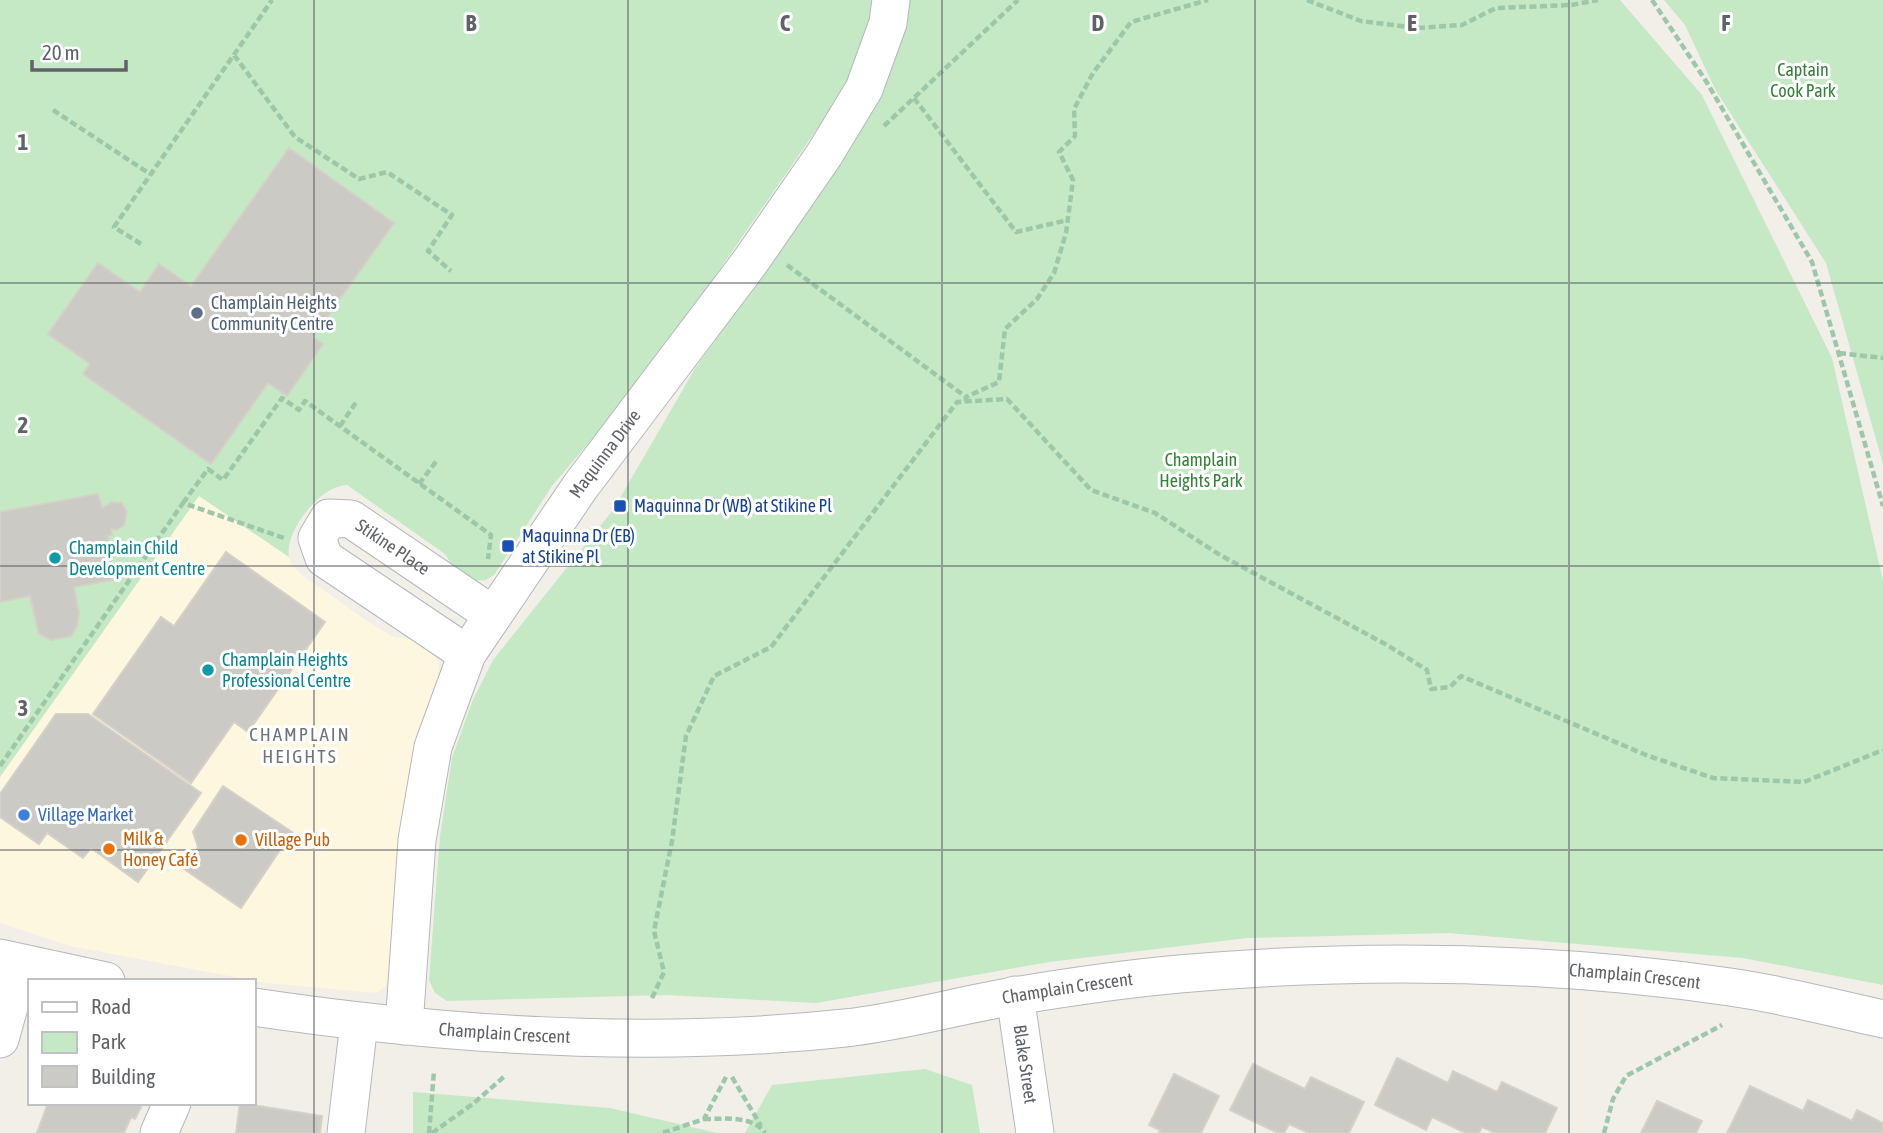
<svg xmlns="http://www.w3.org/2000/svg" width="1883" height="1133" viewBox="0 0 1883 1133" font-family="'Asap Condensed',sans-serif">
	<rect width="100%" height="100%" fill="#f1efe8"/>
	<path fill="#fef7e0" d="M199,496l90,61 2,7 12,12 60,42 30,19 15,1 21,10 10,16 1,16 -51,303 -12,10 -111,-10 -196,-37 -70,-23v-146z"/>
	<path fill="#c5e8c5" d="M0,0h1620l82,95 130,263 51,223v404l-140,-27 -294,-25 -202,5 -198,24 -233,41 -149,-8 -220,6 -12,-8 -6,-13 11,-144 12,-78 20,-56 21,-42 120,-150 83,-143 157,-224 21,-36 -48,9 -179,258 -95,112 -58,89 -8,5 -13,1 -17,-10 -11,-17 -98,-69c-26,0 -63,46 -58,72l-90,-61 -199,281z
		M1664,0h219v464l-57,-201 -111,-174 -30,-64z
		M925,1069l47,16 8,48h-235l27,-48z
		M413,1092l197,16 107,25h-304z"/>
	<path fill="#cccac5" stroke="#d6d1c6" stroke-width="2" d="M289,148l105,75 -81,114 10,7 -36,52 -19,-13 -57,81 -128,-90 7,-10 -42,-30 50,-71 42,29 19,-28 32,22z
		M98,494l4,14 10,-6 10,1 5,9 -3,13 -7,5 -6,-1 1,6 -4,1 5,44 -39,7 5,26 -2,13 -6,10 -20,4 -12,-6 -9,-38 -30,6v-90z
		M226,552l99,70 -77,110 -14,-10 -43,61 -98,-69 68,-97 13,9z
		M56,714h32l113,79 -63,89 -47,-34 -8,10 -36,-25 -8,11 -39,-27v-23z
		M223,786l69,46 -51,76 -57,-39 14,-22 -5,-15z
		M1397,1058l51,25 5,-12 44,21 5,-10 55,26 -12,25h-50l-13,-6 -3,6h-13l-34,-16 -6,13 -51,-25z
		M1253,1064l52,25 6,-12 53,25 -15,31h-40l-20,-9 -5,9h-6l-48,-23z
		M1174,1074l45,22 -18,37h-42l1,-3 -11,-5z
		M1750,1086l53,25 5,-11 44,21 5,-11 26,13v10h-156z
		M1657,1101l45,20 -6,12h-55z
		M48,1103h95l-8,16 -4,-2 -7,16h-87z
		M240,1103l82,13 -2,17h-84z"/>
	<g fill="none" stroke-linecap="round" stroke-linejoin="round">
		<g stroke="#b5b8bc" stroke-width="39">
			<g id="minor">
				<path id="s1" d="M467,654l-143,-96 -7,-20 12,-20 22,1 142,96"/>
				<path d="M0,958l106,23"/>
				<path id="s2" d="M1015,995l20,138"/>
				<path id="s3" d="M254,1007c195,29 395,42 591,21 57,-6 114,-23 170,-32 54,-9 109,-17 164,-22 181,-16 370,-13 551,13 51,7 102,21 153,32"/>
				<path id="s4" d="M404,1026l13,-186 16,-93 34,-93 113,-167 170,-225 74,-107 40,-66 24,-66 3,-23"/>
				<path d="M0,1039l21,-75"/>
				<path d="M159,1133l13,-30"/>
				<path d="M346,1133l13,-110"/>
			</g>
		</g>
		<path stroke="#9cc7a9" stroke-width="4.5" stroke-dasharray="7 3.5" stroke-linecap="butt" d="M1307,0l54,21 56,7 45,-3 34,-17 75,-3 27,-5
			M1652,0l54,81 106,181 71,244
			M234,55l61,82 64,42 28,-7 65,43 -24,36 23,20
			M914,98l102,134 52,-12
			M53,110l97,64
			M884,126l134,-126
			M141,244l-27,-17 158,-227
			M787,265l179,132
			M1839,353l44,5
			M966,401v-4l33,-15 6,-53 32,-30 17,-26 12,-40 7,-53 -14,-28 16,-16 -1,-27 19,-36 38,-51 77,-22
			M340,426l17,-25
			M419,484l19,-25
			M183,503l25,-34 15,11 59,-82 17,12 6,-9 186,134 -3,24
			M0,766l183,-263 101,35
			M652,998l12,-26 -10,-41 18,-90 14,-105 28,-60 57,-29 186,-245 50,-3 84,91 64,23 65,42 167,90 40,25 4,19 19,-2 11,-11 185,79 67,23 91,4 79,-32
			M732,1077l29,49
			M704,1119c19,0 49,-4 61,14
			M429,1133l5,-62
			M432,1133l42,-30 32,-28
			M663,1133l41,-14 22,-42
			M1604,1133l9,-34 13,-23 96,-51"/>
		<use href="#minor" stroke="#fff" stroke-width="37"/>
	</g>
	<path fill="none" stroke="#5f6368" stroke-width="2" stroke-opacity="0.55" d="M314,0v1133M628,0v1133M942,0v1133M1255,0v1133M1569,0v1133M0,283h1883M0,566h1883M0,850h1883"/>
	<circle fill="#5c6f8a" stroke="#fff" stroke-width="2.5" cx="197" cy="313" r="7"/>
	<g fill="#1a4fb4" stroke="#fff" stroke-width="2.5">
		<rect x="613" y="499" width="14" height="14" rx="3.5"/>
		<rect x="501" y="539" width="14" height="14" rx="3.5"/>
	</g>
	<g fill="#0f9aa8" stroke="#fff" stroke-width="2.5">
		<circle cx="55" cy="558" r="7"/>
		<circle cx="208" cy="670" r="7"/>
	</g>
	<circle fill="#3f7fe0" stroke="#fff" stroke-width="2.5" cx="24" cy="815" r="7"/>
	<g fill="#e8710a" stroke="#fff" stroke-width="2.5">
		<circle cx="241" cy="840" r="7"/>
		<circle cx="109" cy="849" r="7"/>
	</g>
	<g text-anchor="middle" stroke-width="6" stroke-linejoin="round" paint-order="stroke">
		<g font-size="18" fill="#348238" stroke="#fff">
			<text x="1803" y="76">Captain<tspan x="1803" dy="21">Cook Park</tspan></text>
			<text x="1201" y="466">Champlain<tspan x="1201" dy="21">Heights Park</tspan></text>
		</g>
		<g font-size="18" fill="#4e5e75" stroke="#fff" text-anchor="start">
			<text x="211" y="309">Champlain Heights<tspan x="211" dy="21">Community Centre</tspan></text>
		</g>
		<g font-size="18" fill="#5f6368" stroke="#fff">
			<text dy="6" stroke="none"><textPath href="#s4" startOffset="623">Maquinna Drive</textPath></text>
			<text dy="6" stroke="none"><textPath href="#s1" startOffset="289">Stikine Place</textPath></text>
			<text dy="6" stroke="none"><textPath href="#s3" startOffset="1388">Champlain Crescent</textPath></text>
			<text dy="6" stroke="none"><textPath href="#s3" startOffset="819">Champlain Crescent</textPath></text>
			<text dy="6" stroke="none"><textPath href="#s3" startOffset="252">Champlain Crescent</textPath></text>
			<text dy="6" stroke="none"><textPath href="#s2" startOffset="70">Blake Street</textPath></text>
		</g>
		<g font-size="18" fill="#164399" stroke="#fff" text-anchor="start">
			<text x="634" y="512">Maquinna Dr (WB) at Stikine Pl</text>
			<text x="522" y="542">Maquinna Dr (EB)<tspan x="522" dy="21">at Stikine Pl</tspan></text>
		</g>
		<g font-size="18" fill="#0d838f" stroke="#fff" text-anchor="start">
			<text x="69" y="554">Champlain Child<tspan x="69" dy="21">Development Centre</tspan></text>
			<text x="222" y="666">Champlain Heights<tspan x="222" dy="21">Professional Centre</tspan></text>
		</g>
		<g font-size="18" fill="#366cbe" stroke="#fff" text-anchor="start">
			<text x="38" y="821">Village Market</text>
		</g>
		<g font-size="18" fill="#c56008" stroke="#fff" text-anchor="start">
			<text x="123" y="845">Milk &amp;<tspan x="123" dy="21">Honey Café</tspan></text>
			<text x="255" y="846">Village Pub</text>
		</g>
		<g font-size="19" letter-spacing="2" fill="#70757a" stroke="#fff">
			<text x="300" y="741">CHAMPLAIN<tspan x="300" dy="22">HEIGHTS</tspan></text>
		</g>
	</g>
	<g font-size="23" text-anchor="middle" font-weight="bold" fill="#5f6368" stroke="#fff" stroke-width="6" stroke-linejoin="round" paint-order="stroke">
		<text x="471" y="31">B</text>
		<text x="785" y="31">C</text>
		<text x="1098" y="31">D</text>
		<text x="1412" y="31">E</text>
		<text x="1726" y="31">F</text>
		<text x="23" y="150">1</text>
		<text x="23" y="433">2</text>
		<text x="23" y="716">3</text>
	</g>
	<rect x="28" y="979" width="228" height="126" fill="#ffffff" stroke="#bfc1c3" stroke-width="2"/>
	<rect x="42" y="1002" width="35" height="10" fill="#ffffff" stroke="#bfc1c3" stroke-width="2"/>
	<text x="91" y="1014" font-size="21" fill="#5f6368">Road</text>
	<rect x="42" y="1032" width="35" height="21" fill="#c5e8c5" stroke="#bfc1c3" stroke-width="2"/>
	<text x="91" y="1049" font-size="21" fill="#5f6368">Park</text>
	<rect x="42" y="1066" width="35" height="21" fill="#cccac5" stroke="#bfc1c3" stroke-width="2"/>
	<text x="91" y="1084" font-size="21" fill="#5f6368">Building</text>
	<path d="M32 60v10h94v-10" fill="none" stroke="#5f6368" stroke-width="3.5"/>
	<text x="42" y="60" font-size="21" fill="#5f6368" stroke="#ffffff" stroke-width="5" paint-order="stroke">20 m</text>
</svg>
